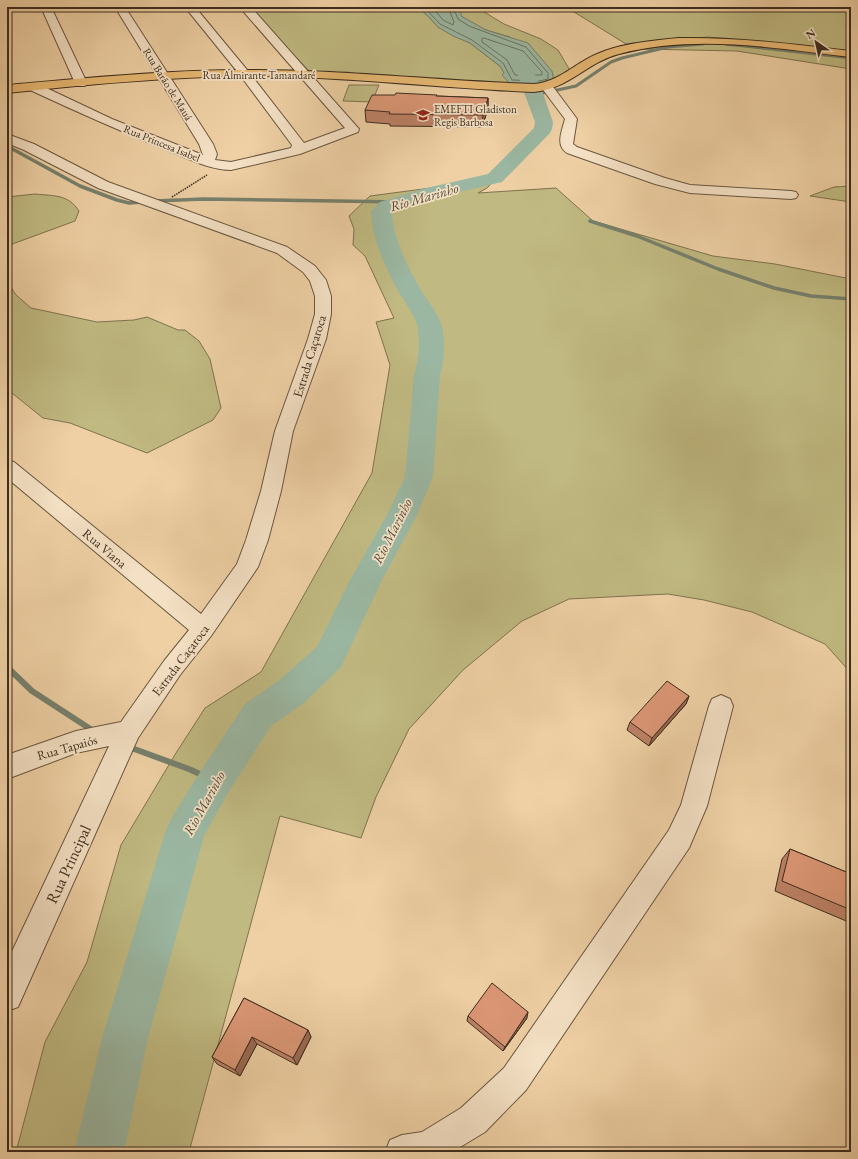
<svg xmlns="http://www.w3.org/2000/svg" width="858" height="1159" viewBox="0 0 858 1159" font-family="'EB Garamond',serif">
	<rect width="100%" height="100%" fill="#eed0a4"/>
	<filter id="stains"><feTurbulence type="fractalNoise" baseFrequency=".005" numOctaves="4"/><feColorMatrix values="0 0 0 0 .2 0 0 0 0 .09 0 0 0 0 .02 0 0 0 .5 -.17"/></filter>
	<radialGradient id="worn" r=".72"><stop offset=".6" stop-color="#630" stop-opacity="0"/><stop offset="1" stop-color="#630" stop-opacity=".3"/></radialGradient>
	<path fill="#c0b981" stroke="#7f7350" d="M249,7h168l11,9 10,11 32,16 31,24 10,18 -200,-12 -58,-60z
		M455,7h21l28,17 37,15 17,11 13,22 -17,10 -2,-4 1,-4 -43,-37 -24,-7 -16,-7 -9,-7z
		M566,7h285v44l-143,-14 -82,7z
		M710,43l141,14v12l-114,-18 -97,-2z
		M349,85h30l-7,17 -29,-1z
		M499,176l-12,12 -9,5 78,-5 37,33 120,35 62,8 76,15v394l-26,-29 -73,-32 -48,-12 -36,-6 -99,5 -47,22 -59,49 -54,59 -33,68 -15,41 -81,-22 -91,336h-173l29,-110 42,-80 34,-117 55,-92 29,-45 56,-36 111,-199 18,-108 -14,-43 18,-4 -29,-62 -12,-11 1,-16 -5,-13 21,-20 91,-12z
		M851,186v16l-41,-6 24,-9z
		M35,194c19,2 33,0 44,17l-4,10 -68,25v-49z
		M7,281l9,14 15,13 66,14 37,-2 13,-3 31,13h7l14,11 11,18 11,49 -8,12 -66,33 -77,-30 -27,-5 -36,-29z"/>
	<path fill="#9bb7a2" stroke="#76806d" d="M417,7h38l6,5v4l25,14 42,13 24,28 2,11 -14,3h-29l-9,-10 2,-2 -4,-7 -30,-23 -17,-7 -15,-9 -10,-11z"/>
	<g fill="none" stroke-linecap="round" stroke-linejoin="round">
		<path stroke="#6c7260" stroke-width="1" d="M424,7l16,17 32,16 31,23 9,17 27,1 9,-2v-6l-22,-26 -57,-21 -11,-7 -5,-12
			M432,7l11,13 10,5 1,-3 -6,-15
			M484,38l39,13 19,21v3h-27l-8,-15 -25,-18v-3z
			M512,54l8,2 10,11v2h-12z"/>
		<path stroke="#76806d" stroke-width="3" d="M726,44l125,14
			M534,95l42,-9 35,-24 11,-4 46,-11 35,-3"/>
		<path stroke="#76806d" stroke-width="3.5" d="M7,146l73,40 37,14 12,3 14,-1
			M154,201l50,-2 197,3
			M590,221l47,15 81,33 56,19 37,8 40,3"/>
		<path stroke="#76806d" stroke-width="6" d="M7,667l25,24 63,41
			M126,746l63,23 26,12"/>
		<path fill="#9bb7a2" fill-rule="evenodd" d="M513,49c20,5 33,54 40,73l-1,7 -2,4 -48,49 -68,16 -40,12 -2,3c2,28 16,55 30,79 6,9 14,19 18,29 6,13 5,41 0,54l-7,102 -16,38 -36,67 -40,85 -37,36 -33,23 -43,67 -24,43 -56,202 -24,114h-50l28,-114 64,-208 6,-13 30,-48 43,-65 33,-23 39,-34 32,-65 38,-67 18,-38 9,-102c5,-13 7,-41 2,-54 -5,-11 -13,-22 -19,-32 -13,-24 -25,-51 -26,-78l9,-9 42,-13 66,-15 46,-46 1,-6 -21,-57 -9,-11 2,-3z"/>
		<g stroke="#6a5640" stroke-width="2">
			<path id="minor" d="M41,7h10l36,76 -2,3h-8l-2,-3z
				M115,7h10l88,137 4,10 -2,6 16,2 60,-14 1,-3 -52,-70 -55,-68h10l53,64 56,72 41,-15 -102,-117 -1,-2 1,-2h8l108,122 -1,3 -58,22 -69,16c-22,0 -44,-12 -64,-20 -47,-19 -92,-39 -137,-60l-2,-3 2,-3h8l74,35 91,36 -4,-11z
				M547,83l4,1 26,35 -4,25 4,3 88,31 25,7 101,6 5,1 2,3 -2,3 -5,1 -101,-6 -35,-9 -88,-31c-12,-8 -5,-22 -2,-34l-24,-32 2,-3z
				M7,134l27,10 74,38 179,65 28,19 11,14 5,16v18l-5,25 -33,92 -12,60 -13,49 -10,27 -47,69 -31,39 -42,63 -120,269 -11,4v-49l102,-216 -33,7 -69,26v-24l69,-24 45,-9 43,-61 25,-31 -182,-152v-18l7,2 187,152 36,-50 9,-24 15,-49 14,-60 33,-92 7,-25v-18l-5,-15 -7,-9 -26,-19 -179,-65 -74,-38 -17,-7z
				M721,695l9,4 3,7 -26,100 -18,42 -163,242 -41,42 -33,20h-67l5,-12 12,-5 20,-3 39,-24 43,-40 165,-238 12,-25 28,-99 3,-7z"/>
		</g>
		<g stroke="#3e2d1e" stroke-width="2">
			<path id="major" d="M678,38c58,-1 115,6 173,13v6c-76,-9 -157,-23 -232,-3 -34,9 -48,34 -85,38 -96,-4 -193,-16 -289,-16 -80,1 -159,9 -238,17v-8c79,-7 158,-15 238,-15 96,-1 193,11 289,14 25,-2 41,-21 63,-30 25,-11 54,-13 81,-16z"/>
		</g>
		<path stroke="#3e2d1e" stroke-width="1.5" stroke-dasharray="1.5 1" stroke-linecap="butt" d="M172,197l35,-22"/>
		<use href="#minor" fill="#f4e0c4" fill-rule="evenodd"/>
		<use href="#major" fill="#e7b872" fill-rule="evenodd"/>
	</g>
	<path fill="#bc8165" stroke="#3e2d1e" d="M437,96l51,2v11l-6,18 -92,-1v-2l-24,-2 -1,-12z
		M689,696l-3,8 -37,42 -22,-16 3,-8z
		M790,849l61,25v49l-76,-32 7,-32z
		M244,998l64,32 3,7 -14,28 -40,-21 -17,32 -23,-12 -5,-7z
		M468,1016l59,2 -24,33 -36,-30z"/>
	<path fill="#996952" stroke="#3e2d1e" d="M488,98v11l-6,18 1,-12z
		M689,696l-3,8 -37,42 3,-8z
		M528,1012l-1,6 -24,33 2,-4z
		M308,1030l3,7 -14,28 -4,-7z
		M252,1037l5,7 -17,32 -5,-6z"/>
	<path fill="#db9675" stroke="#3e2d1e" d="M396,93l41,2 -1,1 52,2 -5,17 -94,-1 1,-2 -25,-2 7,-15h23z
		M667,681l22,15 -37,42 -22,-16z
		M790,849l61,25v36l-69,-29z
		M492,983l36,29 -23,35 -37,-31z
		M244,998l64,32 -15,28 -41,-21 -17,33 -23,-13z"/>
	<defs>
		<g id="school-bare" transform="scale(1.08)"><path d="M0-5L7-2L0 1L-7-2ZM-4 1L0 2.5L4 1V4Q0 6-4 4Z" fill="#8f2418" stroke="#f4e0c4" stroke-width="2.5" paint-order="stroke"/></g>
	</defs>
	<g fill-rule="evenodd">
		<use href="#school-bare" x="423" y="115"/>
	</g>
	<g text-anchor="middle" stroke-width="3.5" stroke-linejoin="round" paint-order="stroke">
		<g font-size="11" fill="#3e2d1e" stroke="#f4e0c4">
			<text x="259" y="79">Rua Almirante Tamandaré</text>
			<text transform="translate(168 84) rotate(58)" y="4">Rua Barão de Mauá</text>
			<text transform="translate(162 143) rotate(22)" y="4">Rua Princesa Isabel</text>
		</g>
		<g font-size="11" fill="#3e2d1e" stroke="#f4e0c4" text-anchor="start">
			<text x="434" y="113">EMEFTI Gladiston<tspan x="434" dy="13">Regis Barbosa</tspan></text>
		</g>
		<g font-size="13" fill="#3e2d1e" stroke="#f4e0c4">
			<text transform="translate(309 356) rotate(-73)" y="5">Estrada Caçaroca</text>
			<text transform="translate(105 548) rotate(40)" y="5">Rua Viana</text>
			<text transform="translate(180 660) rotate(-53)" y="5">Estrada Caçaroca</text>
			<text transform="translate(67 747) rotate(-16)" y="5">Rua Tapaiós</text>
		</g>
		<g font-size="14" font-style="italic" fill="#514938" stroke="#f4e0c4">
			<text transform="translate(424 197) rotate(-16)" y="5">Rio Marinho</text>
			<text transform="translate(392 531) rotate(-63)" y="5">Rio Marinho</text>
			<text transform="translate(204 803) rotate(-61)" y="5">Rio Marinho</text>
		</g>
		<g font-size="16" fill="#3e2d1e" stroke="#f4e0c4">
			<text transform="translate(68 864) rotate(-65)" y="6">Rua Principal</text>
		</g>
	</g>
	<rect width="858" height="1159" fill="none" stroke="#eed0a4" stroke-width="24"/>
	<rect x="8" y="8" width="842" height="1143" fill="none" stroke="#3e2d1e" stroke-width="2"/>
	<rect x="12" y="12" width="834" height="1135" fill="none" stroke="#3e2d1e"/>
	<g transform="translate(816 42) rotate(326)" stroke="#f4e0c4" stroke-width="3" paint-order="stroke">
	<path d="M0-3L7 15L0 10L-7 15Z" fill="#3e2d1e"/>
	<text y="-6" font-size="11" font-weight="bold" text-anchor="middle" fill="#3e2d1e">N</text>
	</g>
	<rect width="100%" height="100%" filter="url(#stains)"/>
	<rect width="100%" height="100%" fill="url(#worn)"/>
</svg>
